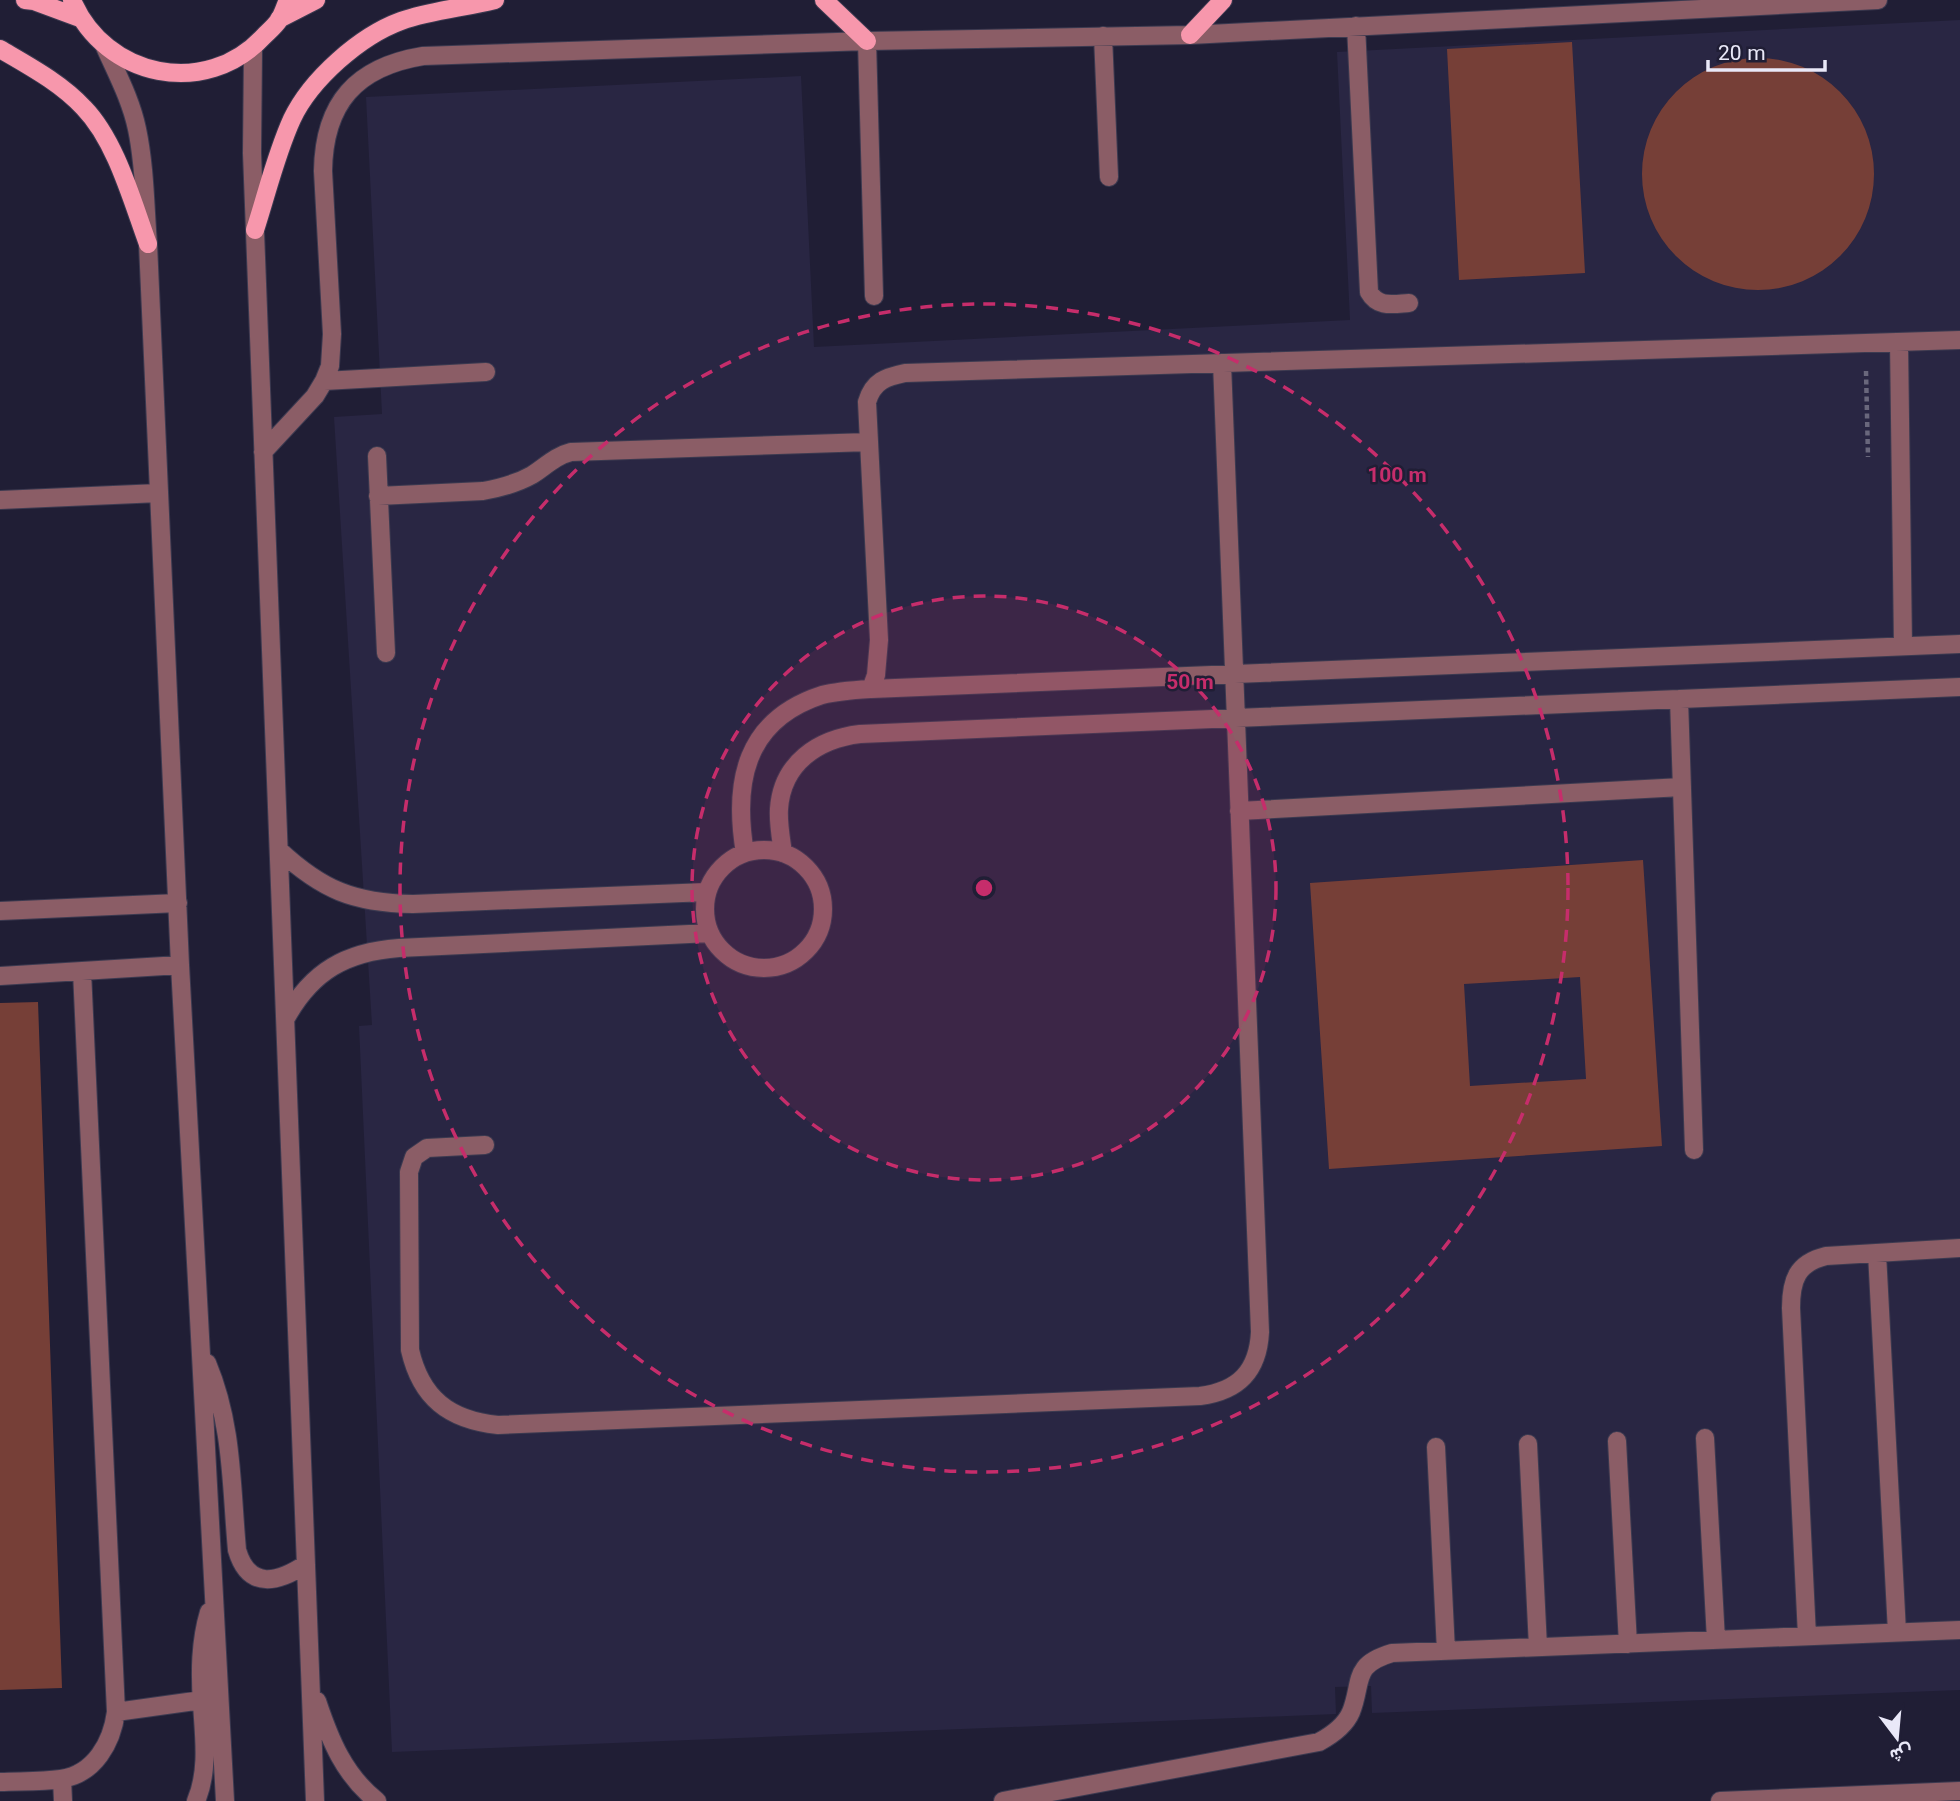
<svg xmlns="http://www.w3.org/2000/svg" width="1960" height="1801" viewBox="0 0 1960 1801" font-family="Georgia,Vazirmatn,serif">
	<rect width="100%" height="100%" fill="#201e35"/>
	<path fill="#292643" d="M1960,20v1670l-588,23 -1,-27 -36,1 1,27 -944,38 -33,-726 13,-1 -38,-608 48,-3 -16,-317 435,-21 13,271 536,-27 -13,-268z"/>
	<path fill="#763f37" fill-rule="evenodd" d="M1572,42l13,231 -126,7 -12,-231z
		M1642 174a116 116 0 1 1 232 0a116 116 0 1 1-232 0Z
		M1643,860l19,286 -333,23 -19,-286zM1580,977l6,102 -116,7 -6,-102z
		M38,1002l24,686 -62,2v-687z"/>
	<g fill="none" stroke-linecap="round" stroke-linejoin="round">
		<g stroke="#3c3a50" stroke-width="20">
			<path id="minor" d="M1356,26l13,266c9,16 24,12 40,11
				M1103,36l6,141
				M867,41l7,255
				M105,47c12,27 26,53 32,82 8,38 8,77 11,115l32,721 45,836
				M253,49l-1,104 63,1648
				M1899,342l4,304
				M324,381l162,-9
				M263,452l52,-56 9,-15 6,-15 2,-32 -9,-163c1,-68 33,-104 100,-115l444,-15 323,-6 688,-35
				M377,456l9,197
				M378,496l105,-5c17,-3 33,-7 49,-16 14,-9 23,-19 39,-23l298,-10
				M0,500l159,-7
				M871,689l5,-14 3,-35 -12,-238c6,-21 19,-25 38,-29l1055,-33
				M1679,699l15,451
				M1239,811l443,-24
				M279,850c43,40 75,53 134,54l294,-12
				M705 909a59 59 0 1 1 118 0a59 59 0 1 1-118 0Z
				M745,853c-12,-71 0,-133 77,-158 16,-4 33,-5 49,-6l1089,-45
				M783,853c-2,-15 -5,-30 -4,-44 3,-46 39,-70 81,-75l1100,-47
				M0,911l178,-8
				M0,976l180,-11
				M286,1018c26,-47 60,-66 113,-70l311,-15
				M485,1145l-58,3 -13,9 -5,15 1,178c11,48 39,70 88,75l702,-29c39,-5 58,-25 60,-64l-38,-969
				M1877,1253l20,379
				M207,1363c26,62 24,122 30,187 12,41 42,32 69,14
				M1705,1438l11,202
				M1617,1441l11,203
				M1528,1444l10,203
				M1436,1447l10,204
				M1807,1636l-16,-328c0,-28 6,-45 35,-52l134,-8
				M317,1701c13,39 27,74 60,100
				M116,1712l86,-12
				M62,1779l1,22
				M0,1782c20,-1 41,0 61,-3 34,-5 51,-37 55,-67l-34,-741
				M196,1801c13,-30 8,-65 6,-97 -2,-31 -2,-62 7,-92
				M1003,1801l316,-59c13,-7 26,-16 32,-30 12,-30 0,-47 41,-59l568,-23
				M1720,1801l240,-10"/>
		</g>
		<g stroke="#3c3a50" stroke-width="20">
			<path id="major" d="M25,0l9,1 46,17
				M72,0c33,78 134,99 192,36 5,-5 11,-10 15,-16 4,-6 6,-14 9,-20
				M824,0l43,41
				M279,19l37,-19
				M1190,35l33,-35
				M0,49c29,17 61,34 84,59 32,33 48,93 64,136
				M255,230c12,-37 21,-76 37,-111 19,-40 68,-83 109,-98 31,-11 63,-13 94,-21"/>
		</g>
		<path stroke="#69677c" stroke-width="4.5" stroke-dasharray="5 3.5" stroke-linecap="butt" d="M1866,371l2,86"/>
		<use href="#minor" stroke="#8b5d66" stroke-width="18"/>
		<use href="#major" stroke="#f797ac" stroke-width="18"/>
	</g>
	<circle cx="984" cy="888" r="292" fill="#c62d6b" fill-opacity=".12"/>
	<g fill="none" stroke="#c62d6b" stroke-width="3.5" stroke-dasharray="12 9">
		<circle cx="984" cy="888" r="292"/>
		<circle cx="984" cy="888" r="584"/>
	</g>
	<circle cx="984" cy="888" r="10" fill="#c62d6b" stroke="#201e35" stroke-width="3.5"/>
	<g font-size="21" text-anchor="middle" font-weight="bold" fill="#c62d6b" stroke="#201e35" stroke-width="5" stroke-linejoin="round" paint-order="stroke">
		<text x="1397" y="482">100 m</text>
		<text x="1190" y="689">50 m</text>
	</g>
	<g transform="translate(1897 1738) rotate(164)" stroke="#201e35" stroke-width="5" paint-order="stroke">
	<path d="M0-5L12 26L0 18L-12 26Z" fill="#e9e8f8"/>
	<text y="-10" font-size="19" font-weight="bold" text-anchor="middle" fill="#e9e8f8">ش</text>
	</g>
	<path d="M1708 60v10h117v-10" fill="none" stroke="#e9e8f8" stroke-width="3.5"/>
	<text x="1718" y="60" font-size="21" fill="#e9e8f8" stroke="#201e35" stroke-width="5" paint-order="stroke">20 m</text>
</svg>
